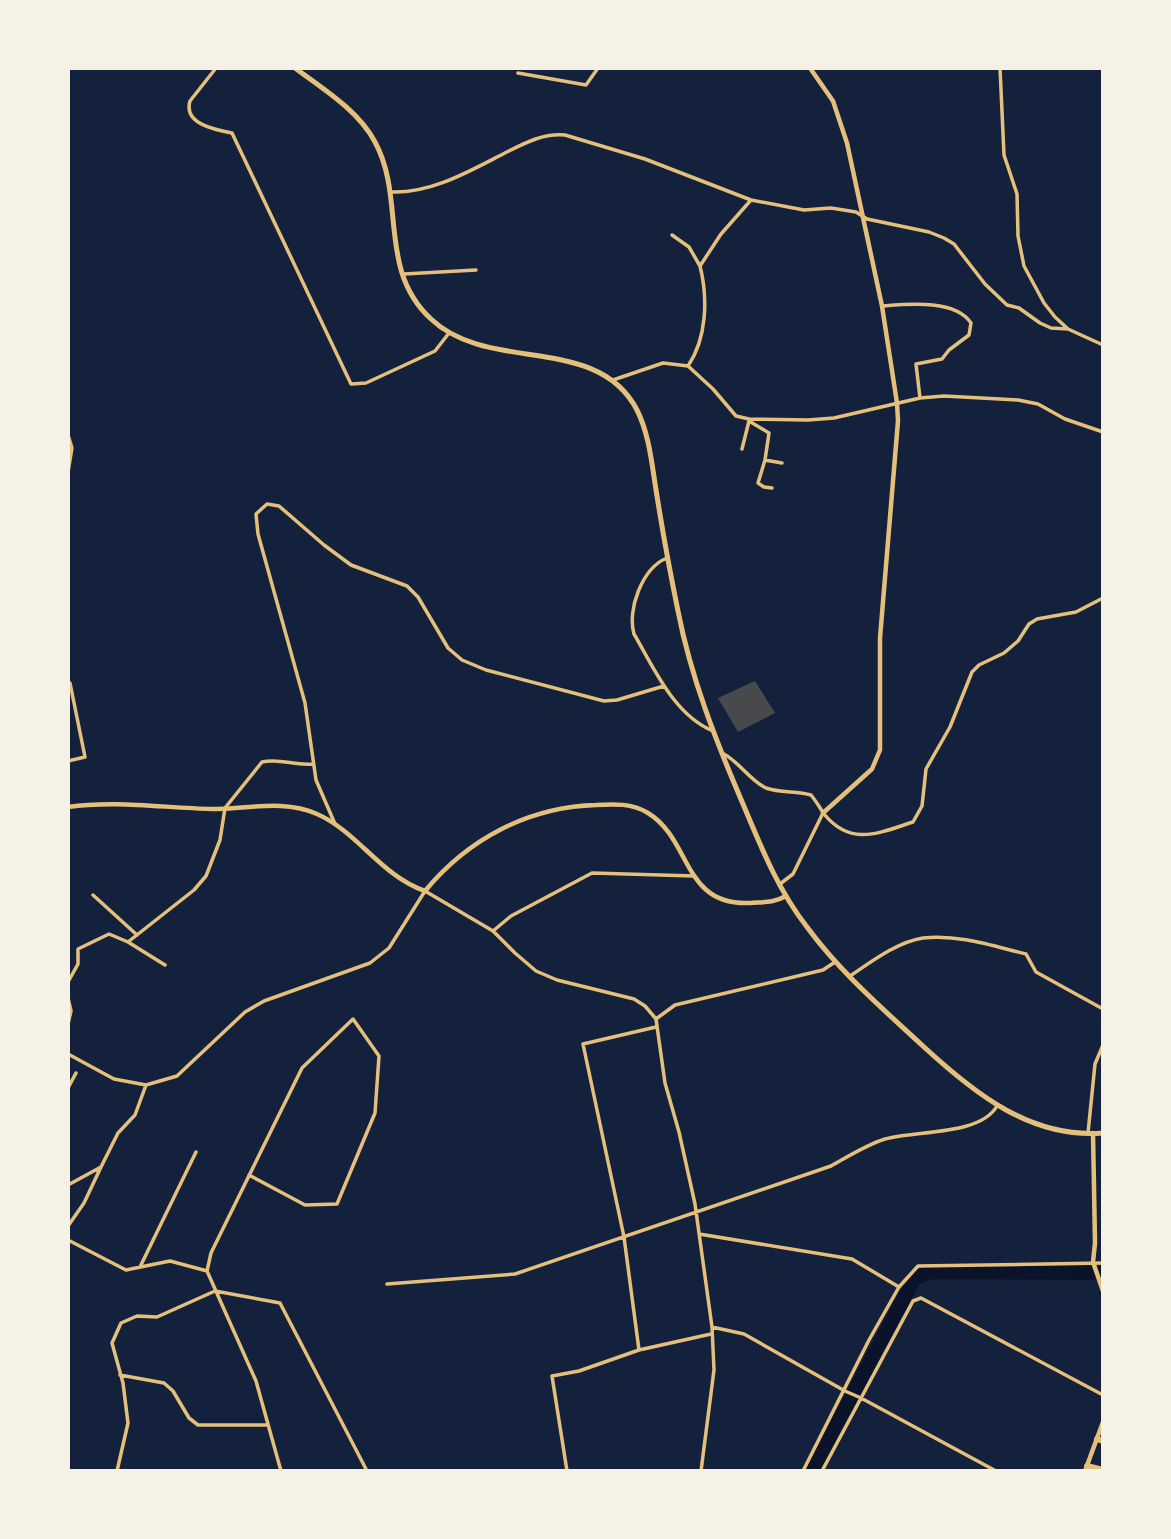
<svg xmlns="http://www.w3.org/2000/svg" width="1171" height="1539" viewBox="0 0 1171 1539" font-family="'Nunito Sans',sans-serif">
	<rect width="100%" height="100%" fill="#14213d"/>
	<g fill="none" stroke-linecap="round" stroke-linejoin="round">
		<path stroke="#0b132b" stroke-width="14" d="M812,1471l102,-192 16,-7 173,1"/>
	</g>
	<path fill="#48494c" d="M755,681l20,32 -37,19 -20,-34z"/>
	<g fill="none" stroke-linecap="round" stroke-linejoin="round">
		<path stroke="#e5c07b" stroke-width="3.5" d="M216,68l-26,33c-7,23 26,29 42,32l119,251 15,-1 69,-32 14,-18
			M1000,68l4,87 13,39 1,42 6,30 20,37 11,14 13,12 35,16
			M518,73l68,12 12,-17
			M390,192c40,2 78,-20 113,-38 20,-10 39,-21 62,-19l80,24 106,41 53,10 27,-2 25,4 11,7 62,13 15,6 10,6 31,40 22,21 12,3 21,15 11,5 17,1
			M672,235l17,12 11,19
			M404,274l72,-4
			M882,306c26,-2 73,-7 89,17l-2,12 -20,15 -7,9 -26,5 4,34
			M688,366c19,-28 20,-68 12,-100l21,-32 30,-34
			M613,380l50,-17 25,3 25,23 23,27 13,3 59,1 26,-2 86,-20 24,-2 74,4 20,4 27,15 38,13
			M749,421l20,12 -4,27 -7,23 6,4 8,1
			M68,435l4,13 -4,24
			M742,449l7,-28
			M765,460l17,3
			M667,558c-25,10 -40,52 -33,76 20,34 40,81 79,97
			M68,684l2,-1 15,74 -17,4
			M722,753c17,8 27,27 44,35 14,5 31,3 45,7 5,6 9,13 13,19 27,33 55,19 89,8l9,-16 4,-37 24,-42 22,-55 7,-7 25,-12 14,-12 11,-17 8,-5 39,-7 27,-14
			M335,824l-19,-44 -11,-77 -47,-169 -2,-20 11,-10 12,2 45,39 27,20 56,21 11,11 30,51 14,12 24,10 118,31 13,-1 47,-14
			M780,884l13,-10 30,-61
			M93,895l44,40
			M493,931l18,-15 81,-43 102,3
			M128,942l37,23
			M850,976c21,-14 47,-34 73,-38 35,-4 70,8 103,16l10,18 67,37
			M68,982l10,-18v-15l31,-15 19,8 66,-52 12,-14 14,-36 5,-32 37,-46c18,-4 33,4 51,2
			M68,998l3,13 -3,13
			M656,1019l19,-14 148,-35 12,-8
			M68,1054l46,25 32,6 31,-9 68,-64 19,-11 106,-38 19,-15 36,-57 68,40 22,22 21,18 21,9 77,19 11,7 11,13 9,64 14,49 16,72 17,123 2,43 -13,101
			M68,1088l8,-15
			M1088,1133l7,-69 8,-19
			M68,1185l33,-18 17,-34 17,-18 11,-30
			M68,1226l16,-23 17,-36
			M699,1234l153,25 47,28
			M68,1240l58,30 44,-9 37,10 4,-18 91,-185 51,-49 26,37 -4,57 -38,91 -32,1 -56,-30
			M140,1267l56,-115
			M207,1271l49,110 25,90
			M387,1284l128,-10 316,-108c18,-10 35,-21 54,-27 30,-9 95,-3 112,-33
			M712,1327l32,7 101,57 16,7 135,73
			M639,1350l-15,-113 -41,-193 73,-17
			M120,1375l44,8 9,8 16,27 9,7h70
			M117,1471l11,-48 -5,-40 -11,-40 9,-20 16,-7 20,1 58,-26 65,12 87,168
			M567,1471l-15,-95 27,-5 60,-21 72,-16
			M803,1471l66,-131 30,-53 19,-21 185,-3
			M822,1471l91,-170 8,-3 182,97"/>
		<path stroke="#e5c07b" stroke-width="4.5" d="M810,68l23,33 14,42 35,163 15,97 1,18 -18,217v112l-8,19 -49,44
			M68,807c47,-7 96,1 144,2 34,0 73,-10 105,5 41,18 64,62 108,77 43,-52 103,-84 171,-86 18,-1 36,-2 52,8 44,27 34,93 102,90 13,-1 24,0 36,-7
			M1093,1133l2,110 -2,19 10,29
			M1085,1471l18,-49"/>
		<path stroke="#e5c07b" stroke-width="5" d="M295,68c28,21 63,42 80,74 31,57 2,127 56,177 58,55 166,14 206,91 13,26 15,57 20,86 6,38 13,76 21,115 13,67 38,130 65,193 18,43 35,86 64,123 33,45 76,82 117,120 50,46 107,92 179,86"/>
		<path stroke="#e5c07b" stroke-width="6" d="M1097,1439l6,2
			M1087,1466l16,4"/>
	</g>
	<rect width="1171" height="1539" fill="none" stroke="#f6f1e7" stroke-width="140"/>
</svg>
